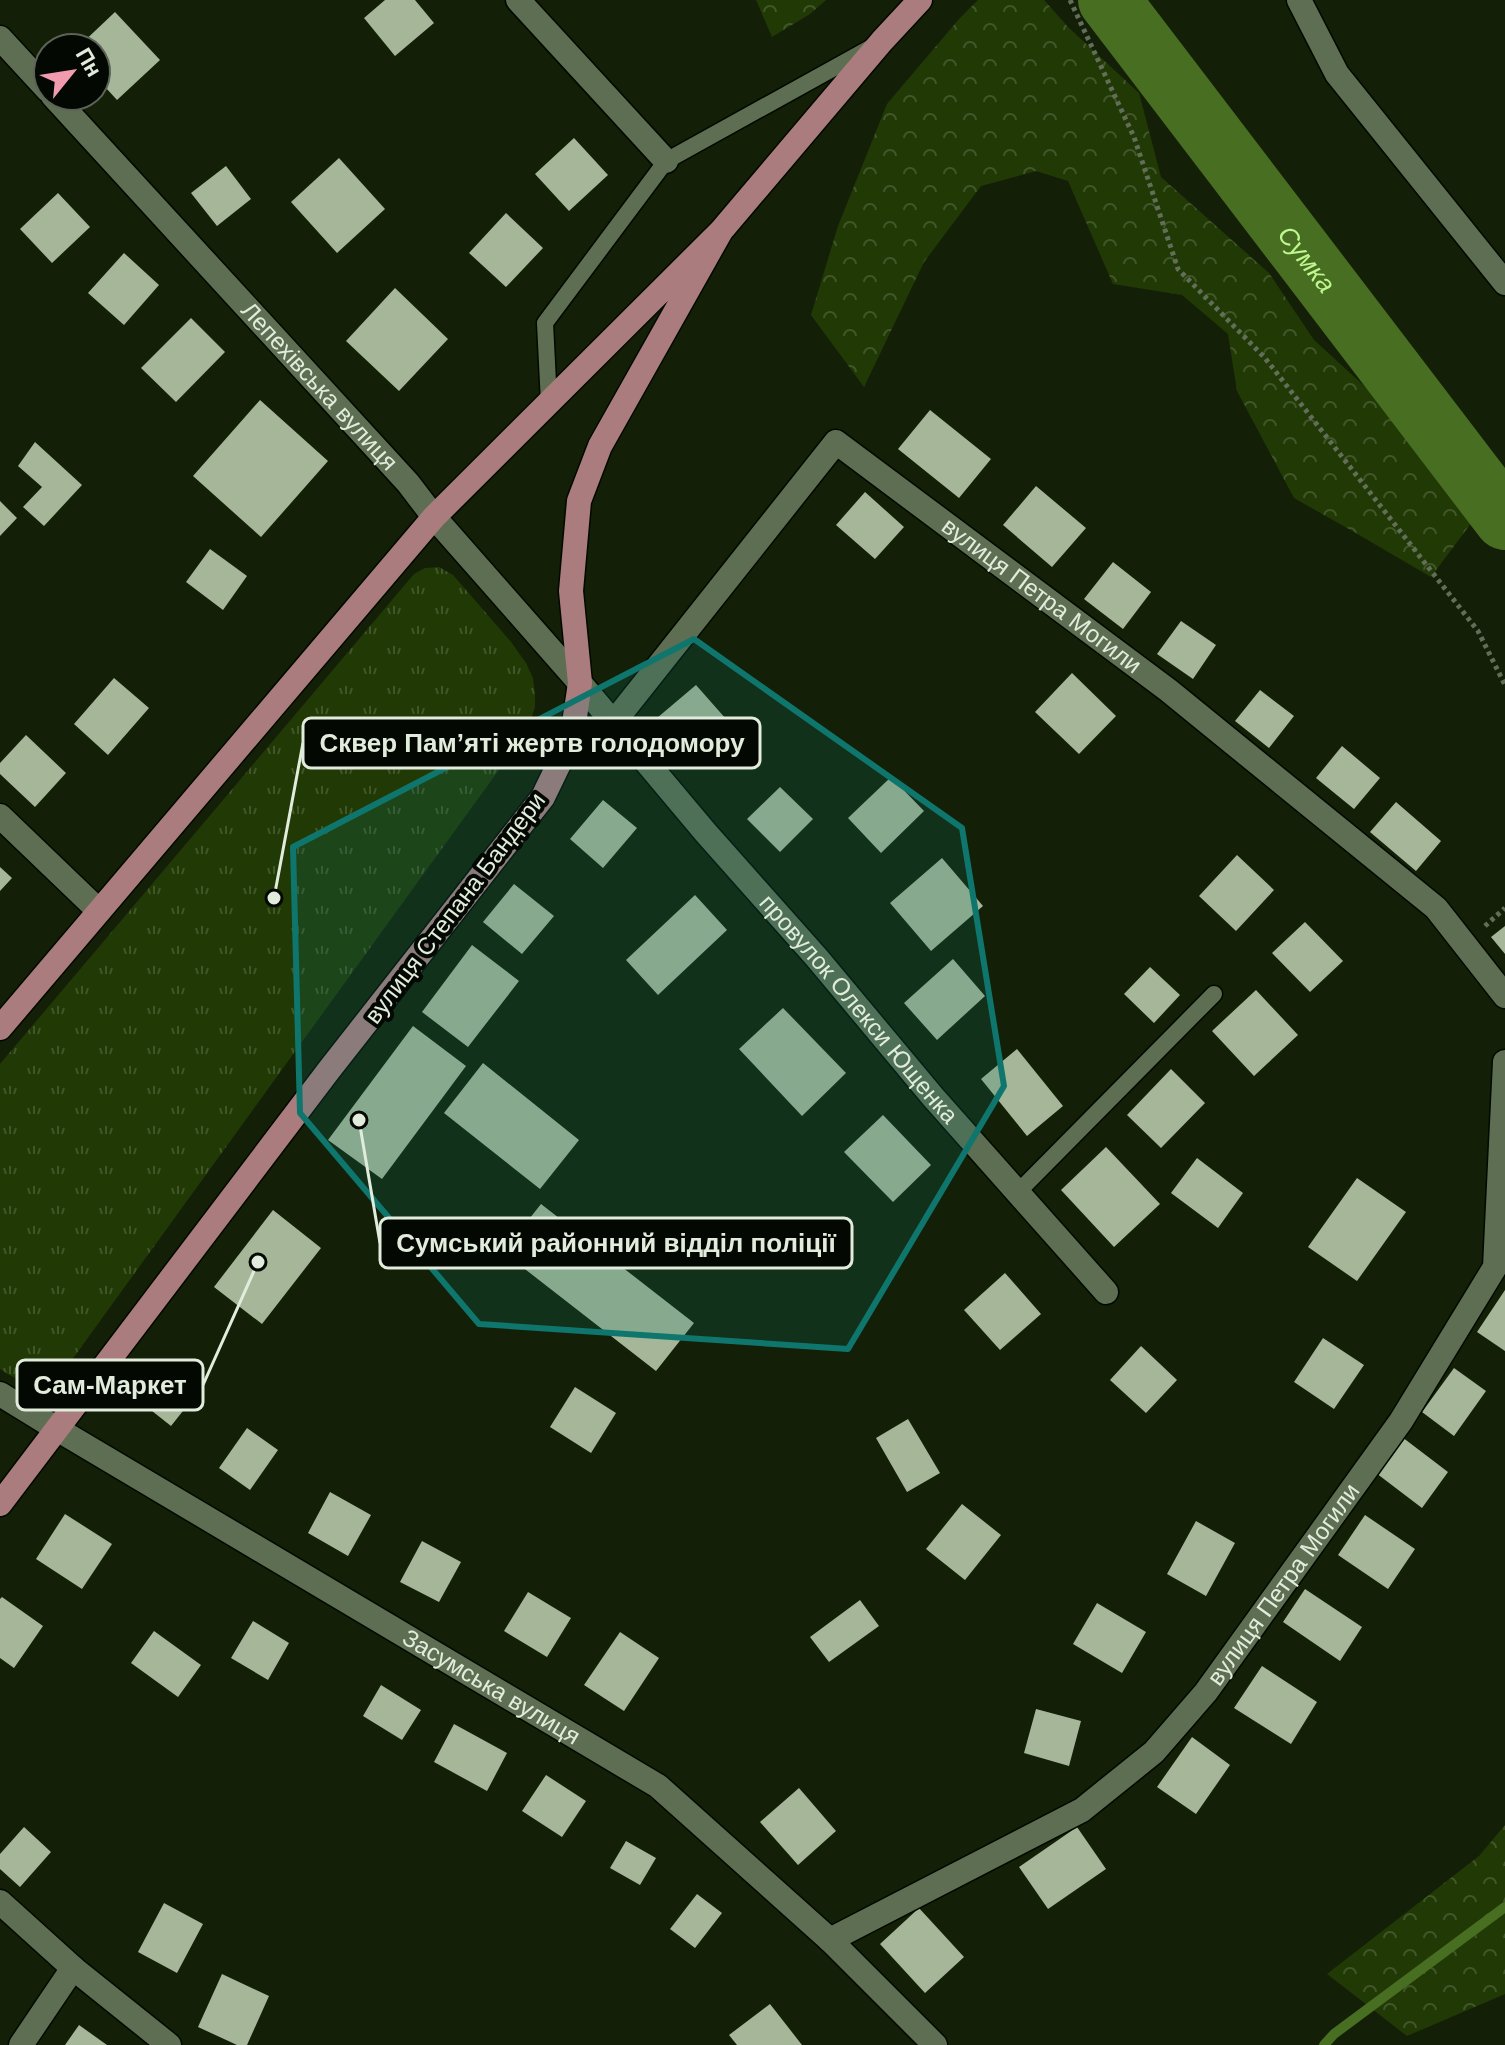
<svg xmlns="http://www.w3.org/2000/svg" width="1505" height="2045" viewBox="0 0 1505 2045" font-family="Helvetica,sans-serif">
	<defs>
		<pattern id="grass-tufts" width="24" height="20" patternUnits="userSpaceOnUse" patternTransform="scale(2)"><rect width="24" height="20" fill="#213905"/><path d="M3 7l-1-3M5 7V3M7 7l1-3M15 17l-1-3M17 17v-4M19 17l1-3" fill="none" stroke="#415629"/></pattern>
		<pattern id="forest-crowns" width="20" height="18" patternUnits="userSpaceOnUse" patternTransform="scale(2)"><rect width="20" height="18" fill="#213905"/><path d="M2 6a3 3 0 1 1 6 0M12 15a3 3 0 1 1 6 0" fill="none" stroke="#415629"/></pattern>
	</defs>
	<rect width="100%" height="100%" fill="#132007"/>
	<path fill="url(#grass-tufts)" d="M439,567l14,8 58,67 15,21 7,15 2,17v12l-8,24 -461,637c-4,4 -10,11 -15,13 -18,9 -36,-2 -51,-12v-305l414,-490 11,-6z"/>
	<path fill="url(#forest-crowns)" d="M756,0h70l-16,14 -38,23z
		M978,0h66l24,27 71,66 22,84 108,96 45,67 70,64 88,118 -41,55 -77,-45 -60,-34 -57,-107 -9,-57 -46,-39 -69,-11 -45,-103 -32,-10 -55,15 -57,76 -60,125 -53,-72 27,-89 49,-122 72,-85z
		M1505,1825v169l-98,42 -80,-62 152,-118z"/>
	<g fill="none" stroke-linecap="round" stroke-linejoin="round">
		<path stroke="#486e21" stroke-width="10" d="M1324,2045l10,-11 171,-127"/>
		<path stroke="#486e21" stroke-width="62" id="s1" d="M1109,0l396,519"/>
	</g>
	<path fill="#a5b798" d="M385,0h30l19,23 -39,33 -31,-38z
		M115,12l45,48 -43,40 -21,-23v-29h-19z
		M574,138l34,37 -39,36 -34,-37z
		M339,158l46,51 -48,44 -46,-51z
		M226,166l25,33 -34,27 -26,-33z
		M58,193l32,34 -38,36 -32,-34z
		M506,213l37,35 -37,39 -37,-34z
		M124,253l35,32 -35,40 -36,-32z
		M395,288l53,51 -49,52 -53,-50z
		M191,318l34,34 -49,50 -35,-34z
		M260,400l68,61 -67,76 -68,-61z
		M930,410l61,49 -32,39 -61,-49z
		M35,442l47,43 -38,41 -21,-19 19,-20 -24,-21z
		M1036,486l50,42 -34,39 -49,-42z
		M865,492l39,35 -29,32 -39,-34z
		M0,501l17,17 -17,18z
		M210,549l37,27 -24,34 -37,-28z
		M1113,562l38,30 -28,37 -39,-30z
		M1181,621l35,24 -23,34 -36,-25z
		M1072,673l44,43 -37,38 -44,-42z
		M114,678l35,30 -41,47 -34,-31z
		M696,685l30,34 -39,34 -30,-35z
		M1260,690l34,26 -25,32 -34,-27z
		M26,735l40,38 -31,34 -35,-33v-11z
		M1342,746l38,32 -26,31 -38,-31z
		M891,777l33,34 -43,42 -33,-35z
		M780,787l33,32 -33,33 -33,-33z
		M603,800l34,28 -34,40 -33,-29z
		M1396,802l45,39 -25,30 -46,-39z
		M1237,855l37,35 -38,41 -37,-35z
		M942,858l41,48 -52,45 -41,-48z
		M0,867l12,11 -12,13z
		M514,884l40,32 -32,38 -39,-32z
		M695,895l32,35 -69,65 -32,-35z
		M1305,922l38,39 -33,31 -38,-39z
		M1505,926v28l-14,-17z
		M472,945l47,36 -51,66 -46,-35z
		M953,959l32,37 -48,44 -33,-37z
		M1150,967l30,28 -26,28 -30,-29z
		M1256,990l42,45 -44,41 -42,-45z
		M783,1008l63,65 -44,43 -63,-67z
		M413,1026l53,40 -84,113 -54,-39z
		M1017,1049l46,57 -36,30 -46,-57z
		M483,1063l96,77 -39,49 -96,-76z
		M1171,1069l34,34 -44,45 -34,-33z
		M883,1115l48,50 -38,37 -49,-50z
		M1106,1147l54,57 -46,43 -53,-57z
		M1197,1158l46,35 -25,35 -47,-35z
		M1357,1178l49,34 -49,69 -49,-34z
		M541,1204l153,119 -38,48 -153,-119z
		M273,1210l48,38 -59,76 -48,-37z
		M1005,1273l36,41 -41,36 -36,-40z
		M1505,1290v61l-28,-19z
		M1323,1338l41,27 -30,44 -40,-27z
		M1141,1346l36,34 -31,33 -36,-33z
		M178,1368l24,19 -31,39 -24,-19z
		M1454,1368l32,23 -32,45 -32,-24z
		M575,1387l41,26 -25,40 -41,-26z
		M908,1419l32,54 -33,19 -31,-54z
		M247,1428l31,22 -28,40 -31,-22z
		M1402,1437l46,35 -26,36 -46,-35z
		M330,1492l41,23 -23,41 -40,-23z
		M962,1504l39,31 -36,45 -39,-31z
		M65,1514l47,30 -30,45 -46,-30z
		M1365,1515l50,34 -27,40 -50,-34z
		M1196,1521l39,22 -29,53 -39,-22z
		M422,1541l39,21 -22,40 -39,-20z
		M1305,1589l57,38 -22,34 -57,-39z
		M528,1592l43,26 -24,39 -43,-26z
		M2,1597l41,29 -29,42 -14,-10v-59z
		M860,1600l19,26 -50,36 -19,-25z
		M1097,1603l49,29 -24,41 -49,-29z
		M253,1621l36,22 -21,37 -37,-22z
		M154,1631l47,34 -23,32 -47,-34z
		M620,1632l39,26 -35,53 -40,-26z
		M1262,1666l55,36 -26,42 -57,-36z
		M381,1685l40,25 -19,30 -39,-24z
		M1036,1709l45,12 -12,45 -45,-13z
		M454,1724l53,29 -20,38 -53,-29z
		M1192,1737l38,28 -34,49 -39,-27z
		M546,1775l40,26 -24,36 -40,-26z
		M799,1788l37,43 -38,34 -38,-43z
		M24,1827l27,25 -31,35 -20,-18v-15z
		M1077,1827l29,42 -58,40 -29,-42z
		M626,1841l30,17 -16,27 -30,-17z
		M697,1894l25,19 -27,35 -25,-19z
		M164,1903l39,21 -26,49 -39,-21z
		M919,1908l45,49 -39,36 -45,-49z
		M222,1974l47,22 -22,49h-10l-39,-18z
		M770,2004l32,41h-65l-8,-10z
		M79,2025l28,20h-42z"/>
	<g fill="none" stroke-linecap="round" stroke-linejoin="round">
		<g stroke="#020900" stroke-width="19">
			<path id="service" d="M549,403l-4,-80 121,-162 204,-113
				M1018,1192l196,-198"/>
		</g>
		<g stroke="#020900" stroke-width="27">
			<g id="minor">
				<path d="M518,0l148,161"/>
				<path d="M1299,0l38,74 168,209"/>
				<path d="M0,38l48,52"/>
				<path id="s2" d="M53,96l355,387 26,34 146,166 126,150 111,125 116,139 173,195"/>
				<path id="s3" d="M614,722l222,-280 332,248 268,218 69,88"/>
				<path d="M0,816l99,95"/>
				<path d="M0,1902l73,66 96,77"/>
				<path id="s4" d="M830,1940l252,-130 72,-58 52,-60 195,-271 94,-154 10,-205"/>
				<path d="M21,2045l52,-77"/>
			</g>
		</g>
		<g stroke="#020900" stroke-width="27">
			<g id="tertiary">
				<path id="s5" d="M0,1394l57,35 601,357 172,154 105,105"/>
			</g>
		</g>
		<g stroke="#020900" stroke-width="27">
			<path id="primary" d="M0,1028l434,-511 287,-286 161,-190 38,-41
				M0,1504l329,-434 214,-273 29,-60 8,-54 -9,-92 8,-90 21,-55 121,-215"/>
		</g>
		<path stroke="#626e59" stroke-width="5" stroke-dasharray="4 4" stroke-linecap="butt" d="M1070,0l64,137 44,132 87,89 213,273 27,54
			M1485,926l20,-18"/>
		<use href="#service" stroke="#5e6e52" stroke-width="16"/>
		<use href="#minor" stroke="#5e6e52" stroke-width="24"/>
		<use href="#tertiary" stroke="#5e6e52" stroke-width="24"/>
		<use href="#primary" stroke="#aa7c7e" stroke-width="24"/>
	</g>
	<path fill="#0f766e" fill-opacity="0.2" stroke="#0f766e" stroke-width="6" stroke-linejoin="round" d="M694,639l268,189 42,258 -156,263 -369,-25 -179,-211 -7,-266z"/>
	<g text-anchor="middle" stroke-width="8" stroke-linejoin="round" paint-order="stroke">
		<g font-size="24" fill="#e2ecdc" stroke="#040802">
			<text dy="8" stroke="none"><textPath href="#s2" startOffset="394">Лепехівська вулиця</textPath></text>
			<text dy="8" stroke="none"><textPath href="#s3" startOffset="614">вулиця Петра Могили</textPath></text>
			<text transform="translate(455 908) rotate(-53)" y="8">вулиця Степана Бандери</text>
			<text dy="8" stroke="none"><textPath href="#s2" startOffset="1218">провулок Олекси Ющенка</textPath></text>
			<text dy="8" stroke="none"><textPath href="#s4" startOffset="588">вулиця Петра Могили</textPath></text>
			<text dy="8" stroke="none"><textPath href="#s5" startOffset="572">Засумська вулиця</textPath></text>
		</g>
		<g font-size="26" font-style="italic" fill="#bff790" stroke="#040802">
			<text dy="9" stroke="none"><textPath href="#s1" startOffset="326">Сумка</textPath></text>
		</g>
	</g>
	<path fill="none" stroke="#e2ecdc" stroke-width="3" d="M274 898L303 743M359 1120L380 1243M258 1262L203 1385"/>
	<g fill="#e2ecdc" stroke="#040802" stroke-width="3">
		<circle cx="274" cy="898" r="8"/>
		<circle cx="359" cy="1120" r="8"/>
		<circle cx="258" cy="1262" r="8"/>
	</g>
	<g fill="#040802" stroke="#e2ecdc" stroke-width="3">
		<rect x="303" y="718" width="457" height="50" rx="8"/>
		<rect x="380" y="1218" width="472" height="50" rx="8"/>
		<rect x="17" y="1360" width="186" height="50" rx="8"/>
	</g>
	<g font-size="26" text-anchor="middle" font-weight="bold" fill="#e2ecdc">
		<text x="532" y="752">Сквер Пам’яті жертв голодомору</text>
		<text x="616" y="1252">Сумський районний відділ поліції</text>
		<text x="110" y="1394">Сам-Маркет</text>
	</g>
	<g transform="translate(72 72) rotate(60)"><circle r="38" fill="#040802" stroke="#5d6359" stroke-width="2"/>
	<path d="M0-6L14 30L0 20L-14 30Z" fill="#f29aae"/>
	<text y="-12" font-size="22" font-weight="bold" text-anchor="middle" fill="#e2ecdc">Пн</text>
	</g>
</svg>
